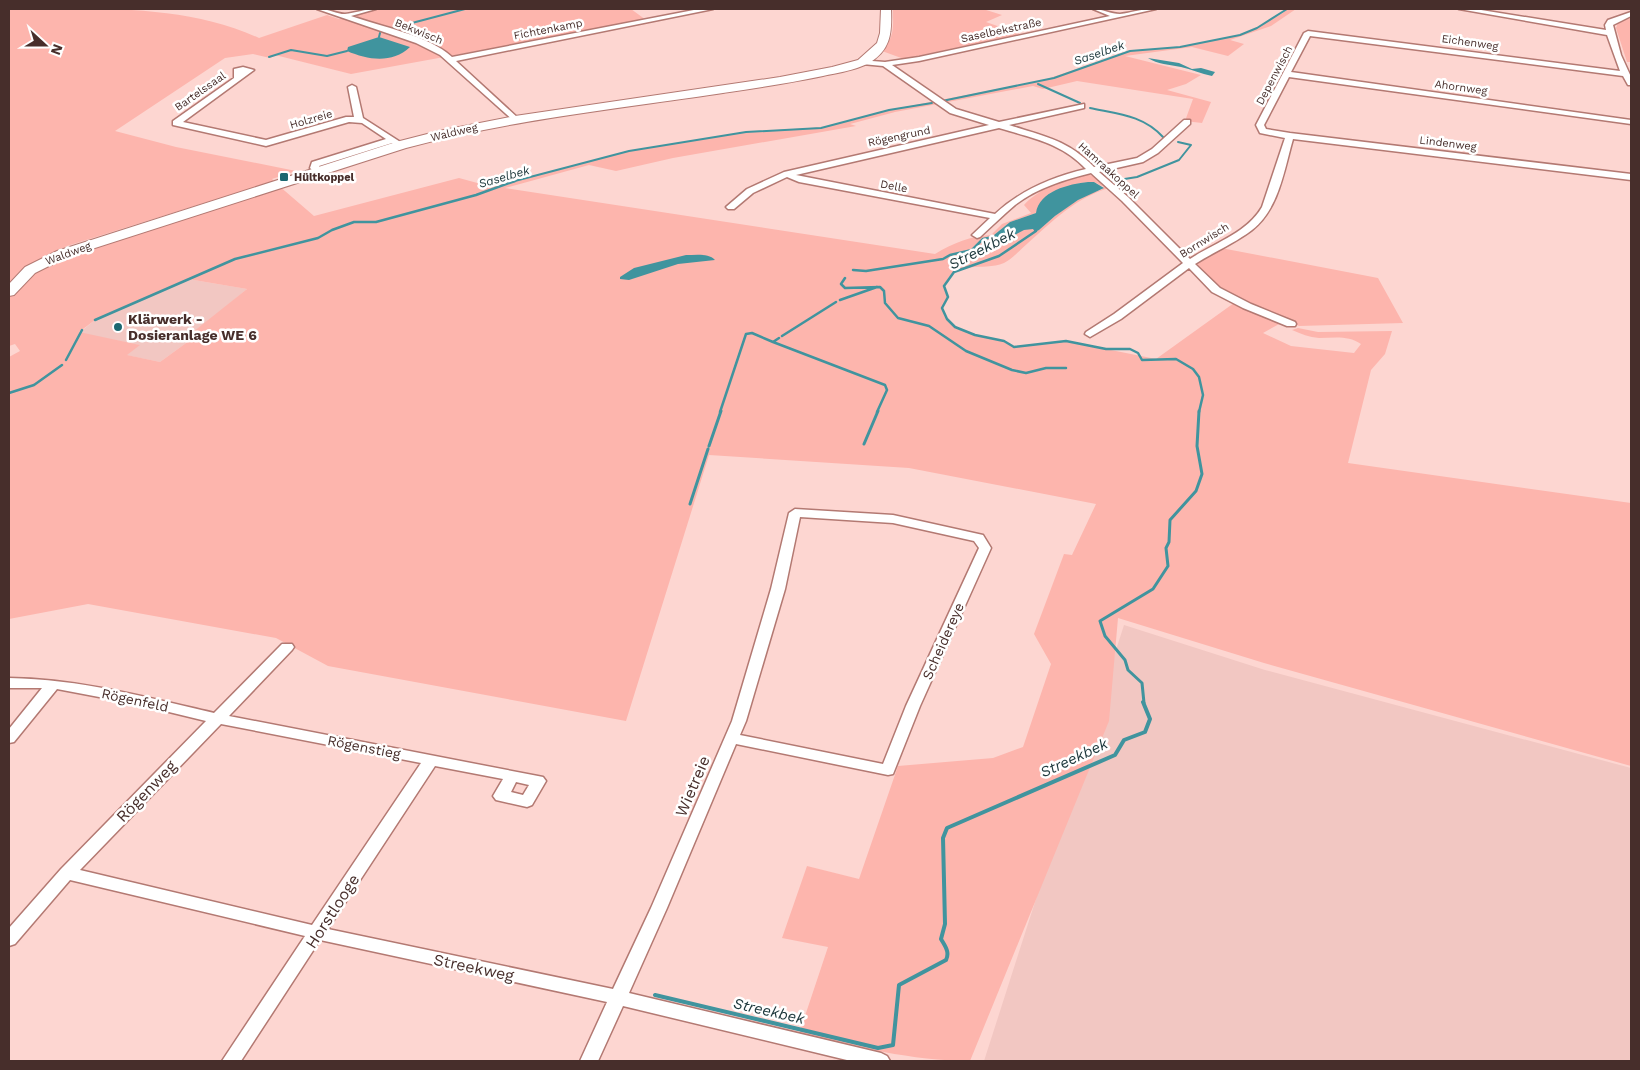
<svg xmlns="http://www.w3.org/2000/svg" width="1640" height="1070" viewBox="0 0 1640 1070" font-family="'Work Sans',sans-serif">
	<rect width="100%" height="100%" fill="#fdd6d1"/>
	<path fill="#f2c7c2" d="M188,279l59,10 -58,48 4,1 -33,24 -34,-7 13,-10 -60,-12 16,-13z
		M1124,625l141,45 366,98v293h-647z"/>
	<path fill="#fdb5ad" fill-rule="evenodd" d="M9,9c82,0 173,-6 250,29l68,-23 12,4 39,-10h253l15,11 -295,54 -76,-19 -5,3 -17,-4 -28,4 -110,73 61,16 120,24 -24,8 2,2 -207,65 -47,25 -11,13z
		M893,9h90l19,6 -16,7 34,12 -116,25 -22,-8c13,-15 11,-23 11,-42z
		M1287,9h9l-25,17 -41,14 14,4 -16,12 -36,-9 -67,9 76,19 -15,9 -19,6 44,12 -9,21 -17,-2 8,-22 -116,-18 -34,8 -10,-3 -138,26 -45,12 6,2 -183,32 -57,13 -27,-6 -84,23 430,66c18,-11 36,-18 56,-19l11,-11 29,-11 -7,-8c11,-13 49,-34 66,-30 7,1 14,9 19,13 -34,10 -56,33 -81,55 -7,6 -16,16 -24,20 -22,9 -49,-5 -60,23l4,11 -6,11 3,9 10,10 18,7 31,7 10,6 52,-6 90,18 78,-56 47,20 -18,10 28,13 63,7 7,-9c-13,-9 -27,-6 -42,-6 -10,-1 -18,-4 -27,-8l6,-2 20,4 74,-1 -7,23 -14,16 -23,93 283,40v263l-367,-103 -146,-45 -9,103 -139,340c-58,0 -115,-15 -171,-27l29,-87 -46,-9 25,-72 52,13 39,-113 95,-8 30,-11 28,-83 -17,-30 30,-80 8,1 24,-51 -187,-36 -200,-13 -83,266 -298,-55 -52,-28 -188,-34 -79,15v-262l11,-6 -5,-7 -6,2v-54l21,-22 248,-85 36,31 145,-38 33,9 142,-37 112,-18 79,-5 64,-17 155,-30 86,-29 50,-4 60,-12 17,-7 26,-15zM1094,182l10,5 -3,3c-23,6 -44,24 -62,40l-6,-2 -39,7 16,-13 26,-9 14,-20 30,-10zM188,279l59,10 -59,47 5,2 -33,24 -33,-7 13,-10 -61,-13 16,-12z
		M1631,18v44h-4l-11,-34 2,-6z
		M1221,248l157,30 25,45 -104,3 -78,-37 -24,-25z"/>
	<path fill="#40949e" d="M379,37l31,10c-18,17 -42,13 -63,4l1,-4z
		M1148,58l31,5 13,6 9,-1 14,4 -3,4c-11,-2 -21,-7 -31,-9 -11,-2 -24,-3 -33,-9z
		M1088,182h6l10,6 -26,12 -23,16 -16,14 -4,2 -2,-3 -9,1 -17,9 -11,-1 -2,-3 16,-13 26,-9c3,-22 33,-29 52,-31z
		M686,255c10,0 23,-2 29,5l-37,4 -49,16 -9,-1v-2l14,-9z"/>
	<g fill="none" stroke-linecap="round" stroke-linejoin="round">
		<path stroke="#40949e" stroke-width="2" d="M393,28l72,-19
			M379,37l1,-4
			M269,57l22,-7 36,6 20,-5
			M1038,84l42,19
			M942,101l112,-23 76,-27 50,-4 60,-12 17,-7 30,-19
			M1090,108c28,6 53,7 73,29
			M1112,181l25,-4 42,-17 12,-15 -13,-3
			M511,182l118,-31 117,-19 75,-4 68,-18 43,-7"/>
		<path stroke="#40949e" stroke-width="2.5" d="M1036,231l-37,25 -45,16 -10,14 4,11 -6,11 5,11 8,8 20,8 29,6 10,6 52,-6 40,8h24l8,4 4,7 34,-1 17,10 6,8 4,18 -4,17
			M853,270l13,1 77,-12 7,-4 22,-5 11,-11 15,-3
			M845,278l-4,6 4,4 35,-1 4,4 1,12 13,15 31,8 37,25 46,19 14,3 20,-5h20
			M840,300l37,-13
			M95,320l140,-61 83,-21 14,-8 22,-8h22l100,-27 39,-14
			M782,336l54,-34
			M779,338l-6,4 112,43 2,5 -10,22
			M66,360l16,-30
			M9,393l25,-8 28,-20
			M720,412l26,-78 6,-1 21,9"/>
		<path stroke="#40949e" stroke-width="3" d="M864,444l14,-33
			M709,446l12,-35
			M690,504l18,-55
			M1144,703l-2,-20 -14,-13 -3,-10 -20,-24 -5,-15 53,-32 15,-23 -2,-18 3,-6 1,-22 26,-29 6,-17 -5,-28 2,-35"/>
		<path stroke="#40949e" stroke-width="4" d="M655,995l223,53 15,-3 6,-60 47,-25c4,-8 -1,-14 -5,-21l4,-15 -2,-86 4,-10 168,-73 9,-15 21,-8 5,-13 -7,-17"/>
		<g stroke="#b37972" stroke-width="3">
			<path id="street" d="M317,9c10,-1 19,5 28,5 10,-1 20,-5 31,-5l-25,7c31,11 77,19 101,41l247,-48h14l-257,52 62,57v4h-3l-75,-67 -24,-12z
				M1093,9c9,0 18,5 27,5 12,-1 23,-6 36,-5l-237,52 -27,4 64,44 43,13 85,-18v4l-75,17c35,11 59,15 85,42l43,-9 15,-9 32,-29h6v4l-32,29 -15,9 -44,10 29,25 62,62c24,-16 57,-26 72,-52l23,-69 -25,-5 -4,-8 48,-92 4,-2 312,40 -13,-36 -148,-26h16l131,21 -1,-5 3,-5 23,-8v4l-18,9 8,30 10,22v8h-3l-5,-9 -313,-40 -19,36 340,48v4l-342,-47 -25,48 2,4 24,4 341,41v6l-338,-41c-9,31 -14,70 -41,91 -17,13 -38,22 -57,34l25,24 31,16 44,18 1,2 -1,2h-8l-44,-18 -31,-16 -23,-24 -68,51 -31,18 -5,-3 1,-2 28,-18 69,-51 -61,-62 -31,-28c-25,6 -56,16 -76,32 -12,10 -23,21 -35,32l-3,1 -5,-3 18,-17 -191,-36 -12,-5 -34,16 -19,16h-6l-2,-2 21,-18 37,-17 205,-47 -39,-12 -67,-47 -21,-2h-3v-4l26,2 34,-5 191,-41zM999,128c33,10 63,15 87,41 -34,8 -65,21 -91,45l-199,-39z
				M243,67l11,3 -71,52 83,18 80,-23h8l-6,-30 4,-2 4,2 7,31 42,27 -4,3 -9,-5 -73,23 3,6 -4,3 -8,-7 2,-6 74,-23 -24,-16 -13,-1 -83,24 -93,-21v-4l61,-43v-9z
				M795,509l98,6 90,20 8,13 -71,158 -27,68 -5,1 -152,-31 -69,164 -38,85 252,60 6,3 3,5h-39l-228,-55 -25,55h-18l27,-59 -287,-62 -79,121h-19l83,-125 -235,-56 -55,64 -6,2v-18l52,-59 145,-148 -70,-17 -79,-15 -43,53 -5,1v-14l33,-41h-33v-10c70,1 138,19 205,35l68,-69h10l2,3 -2,3 -63,66 309,60 5,1 3,4 -14,24 -5,2 -31,-7 -3,-4 10,-17 -68,-13 -107,163 285,60 38,-81 81,-187 39,-132 18,-76zM800,517l93,6 81,18 5,7 -73,158 -23,58 -143,-29 6,-14 39,-132zM221,724l200,39 -109,162 -232,-55zM516,782l13,3 -6,10 -12,-3z"/>
		</g>
		<g stroke="#b37972" stroke-width="2">
			<path id="secondary" d="M881,9h10c1,24 0,42 -24,55 -12,6 -30,9 -44,12 -33,7 -67,12 -100,17 -106,16 -214,27 -317,55l-339,109 -32,16 -21,22 -5,1v-12l16,-17 32,-16 339,-109 43,-11 76,-15 265,-39 52,-10 26,-7 19,-17 3,-10z"/>
		</g>
		<use href="#street" fill="#fff" fill-rule="evenodd"/>
		<use href="#secondary" fill="#fff" fill-rule="evenodd"/>
	</g>
	<g fill="#1c6871" stroke="#fff" stroke-width="2">
		<rect x="279" y="172" width="10" height="10" rx="2.5"/>
		<circle cx="118" cy="327" r="5"/>
	</g>
	<g text-anchor="middle" stroke-width="5" stroke-linejoin="round" paint-order="stroke">
		<g font-size="11" fill="#472e2b" stroke="#fff">
			<text transform="translate(548 29) rotate(-11)" y="4">Fichtenkamp</text>
			<text transform="translate(1001 30) rotate(-12)" y="4">Saselbekstraße</text>
			<text transform="translate(419 31) rotate(22)" y="4">Bekwisch</text>
			<text transform="translate(1470 42) rotate(8)" y="4">Eichenweg</text>
			<text transform="translate(1274 75) rotate(-62)" y="4">Depenwisch</text>
			<text transform="translate(1461 87) rotate(8)" y="4">Ahornweg</text>
			<text transform="translate(200 91) rotate(-35)" y="4">Bartelssaal</text>
			<text transform="translate(311 119) rotate(-16)" y="4">Holzreie</text>
			<text transform="translate(454 132) rotate(-13)" y="4">Waldweg</text>
			<text transform="translate(899 136) rotate(-12)" y="4">Rögengrund</text>
			<text transform="translate(1448 143) rotate(7)" y="4">Lindenweg</text>
			<text transform="translate(1109 170) rotate(42)" y="4">Hamraakoppel</text>
			<text transform="translate(894 186) rotate(11)" y="4">Delle</text>
			<text transform="translate(1204 240) rotate(-32)" y="4">Bornwisch</text>
			<text transform="translate(68 253) rotate(-20)" y="4">Waldweg</text>
		</g>
		<g font-size="11" font-weight="bold" fill="#472e2b" stroke="#fff" text-anchor="start">
			<text x="294" y="181">Hültkoppel</text>
		</g>
		<g font-size="12" font-style="italic" fill="#213b3f" stroke="#fff">
			<text transform="translate(1099 53) rotate(-19)" y="4">Saselbek</text>
			<text transform="translate(504 177) rotate(-16)" y="4">Saselbek</text>
		</g>
		<g font-size="14" font-weight="bold" fill="#472e2b" stroke="#fff" text-anchor="start">
			<text x="128" y="324">Klärwerk -<tspan x="128" dy="16">Dosieranlage WE 6</tspan></text>
		</g>
		<g font-size="14" fill="#472e2b" stroke="#fff">
			<text transform="translate(943 641) rotate(-66)" y="5">Scheidereye</text>
			<text transform="translate(135 700) rotate(12)" y="5">Rögenfeld</text>
			<text transform="translate(364 747) rotate(11)" y="5">Rögenstieg</text>
		</g>
		<g font-size="15" font-style="italic" fill="#213b3f" stroke="#fff">
			<text transform="translate(982 249) rotate(-27)" y="5">Streekbek</text>
			<text transform="translate(1074 758) rotate(-25)" y="5">Streekbek</text>
			<text transform="translate(769 1011) rotate(13)" y="5">Streekbek</text>
		</g>
		<g font-size="16" fill="#472e2b" stroke="#fff">
			<text transform="translate(692 786) rotate(-67)" y="6">Wietreie</text>
			<text transform="translate(146 791) rotate(-46)" y="6">Rögenweg</text>
			<text transform="translate(332 911) rotate(-57)" y="6">Horstlooge</text>
			<text transform="translate(474 967) rotate(12)" y="6">Streekweg</text>
		</g>
	</g>
	<rect width="1640" height="1070" fill="none" stroke="#472e2b" stroke-width="20"/>
	<g transform="translate(45 45) rotate(111)" stroke="#ffffff" stroke-width="4" paint-order="stroke">
	<path d="M0-4L9 19L0 12L-9 19Z" fill="#472e2b"/>
	<text y="-8" font-size="14" font-weight="bold" text-anchor="middle" fill="#472e2b">N</text>
	</g>
</svg>
